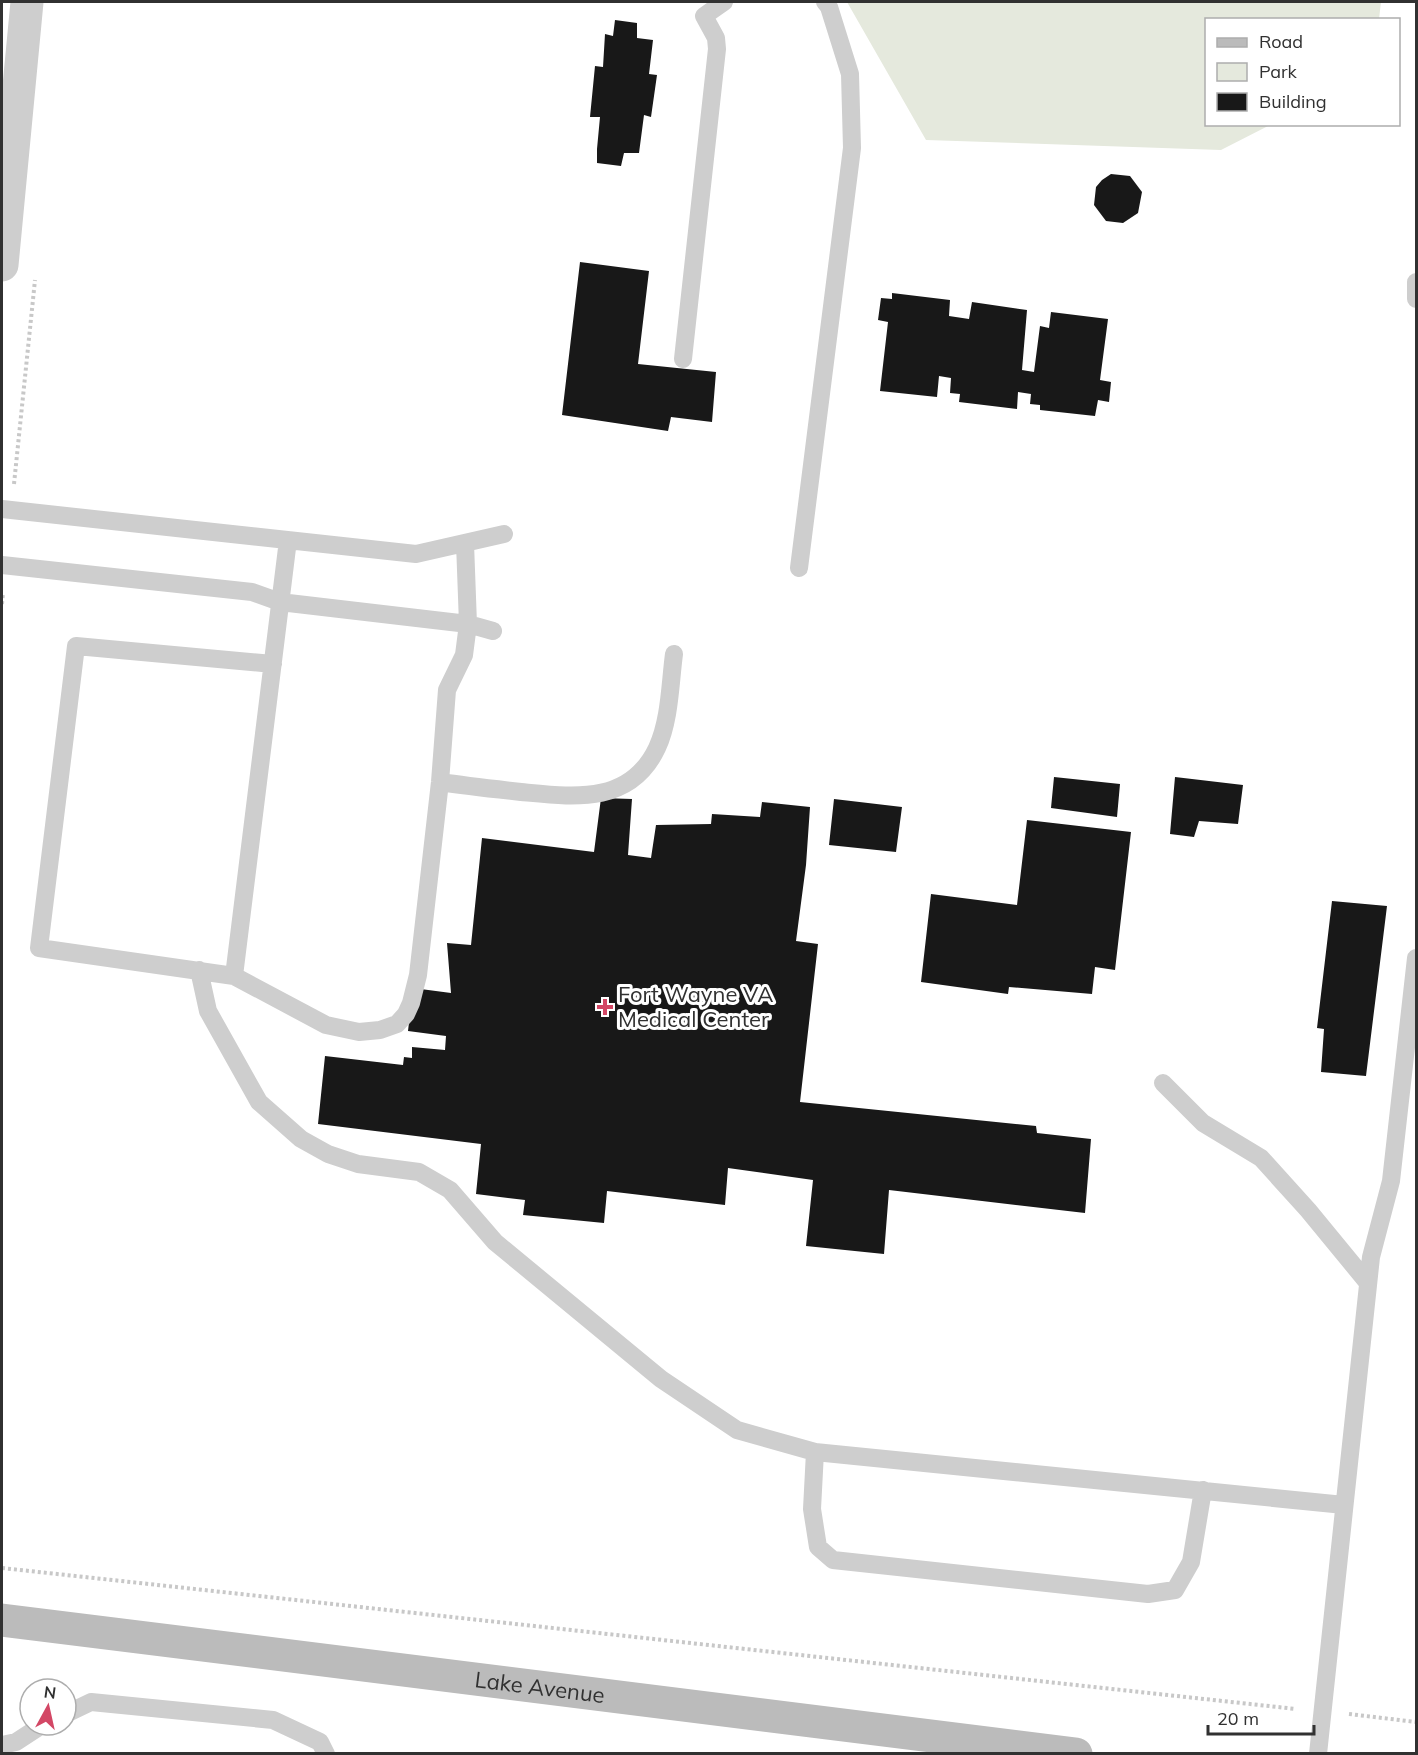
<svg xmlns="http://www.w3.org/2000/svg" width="1418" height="1755" viewBox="0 0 1418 1755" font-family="Mulish,sans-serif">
	<rect width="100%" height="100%" fill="#fff"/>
	<path fill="#e5e9dd" d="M847,2h534l-2,17 -173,1v104l64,1 -49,25 -295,-10z"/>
	<path fill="#181818" d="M615,20l22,3v15l16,2 -4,34 8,1 -6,42 -7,-2 -5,38h-15l-3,13 -24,-3v-14l3,-32h-10l5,-51 8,1 2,-33 8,2z
		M1111,174l19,2 12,16 -4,21 -15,10 -17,-2 -12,-16 2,-18 6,-7z
		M580,262l69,9 -11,93 78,8 -4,50 -41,-5 -3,14 -106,-16z
		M892,293l58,7 -1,16 20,3 3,-17 55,8 -5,60 12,2 6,-46 9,2 2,-16 57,7 -8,61 11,2 -2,20 -11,-2 -3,16 -55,-6v-5l-10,-1 1,-10 -13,-2 -1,17 -58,-7 1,-8 -10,-1 1,-15 -12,-2 -2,21 -57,-6 8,-69 -10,-2 3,-22 11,1z
		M1054,777l66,7 -3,33 -66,-9z
		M1175,777l68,8 -5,39 -39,-3 -5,16 -24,-3z
		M601,798l31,1 -4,56 23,3 5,-33 55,-1 1,-10 48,3 2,-15 48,5 -4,58 -10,76 22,3 -18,158 236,24 1,7 54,6 -6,74 -196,-23 -5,64 -78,-8 7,-66 -85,-12 -3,37 -118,-14 -3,32 -81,-8 2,-15 -49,-6 5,-50 -163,-20 7,-68 78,9 1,-8 8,1v-11l33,3 1,-14 -38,-5 5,-43 38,5 -4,-50 24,2 11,-107 112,14z
		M834,799l68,8 -6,45 -67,-7z
		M1027,820l104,12 -16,138 -20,-3 -3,27 -83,-7 -1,7 -87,-12 10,-88 86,11z
		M1332,901l55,5 -21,170 -45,-4 3,-43 -7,-1z"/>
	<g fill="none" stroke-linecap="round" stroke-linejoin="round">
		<path stroke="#c8c8c8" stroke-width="4" stroke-dasharray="3 3" stroke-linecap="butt" d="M14,484l21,-204
			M2,604l1,-11
			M2,1568l1294,141
			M1349,1714l67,8"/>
		<path stroke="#cecece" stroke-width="18" d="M1416,282v17
			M683,359l34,-310 -1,-11 -12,-22 20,-14
			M2,509l414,45 88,-20
			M2,565l250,27 28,10 188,22 25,7
			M799,568l53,-420 -2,-74 -21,-67 -4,-5
			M273,664l-197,-18 -37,302 195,28 92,49 33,7 21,-2 17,-6 9,-10 5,-11 7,-28 22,-193 7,-92 17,-35 4,-31 -3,-81
			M440,782c27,4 54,7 81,10 53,5 109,13 136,-44 13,-28 13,-64 17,-94
			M199,970l9,41 51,91 42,37 27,15 30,10 61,8 31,18 45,52 166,137 76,51 78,22 529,53
			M234,976l54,-436
			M1163,1083l40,40 58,35 47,52 60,73
			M815,1452l-3,57 6,38 15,13 315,34 27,-4 16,-28 12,-72
			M66,1714l25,-12 182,18 47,22 6,12
			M2,1745l14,-3 26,-17
			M1318,1754l53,-497 20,-76 25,-223"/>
		<path stroke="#cecece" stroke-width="33" d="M2,265l25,-263"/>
		<path stroke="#bbb" stroke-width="33" id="s1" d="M2,1620l1074,134"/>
	</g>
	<path fill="#d34765" stroke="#fff" stroke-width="2" d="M602 998h6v6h6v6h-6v6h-6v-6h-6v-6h6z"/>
	<g text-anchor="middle" stroke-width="6" stroke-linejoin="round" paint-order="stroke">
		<g font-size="22" fill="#313131" stroke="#fff" text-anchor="start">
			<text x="618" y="1002">Fort Wayne VA<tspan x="618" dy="25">Medical Center</tspan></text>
		</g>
		<g font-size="22" fill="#313131" stroke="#fff">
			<text dy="8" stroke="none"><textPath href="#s1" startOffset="542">Lake Avenue</textPath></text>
		</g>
	</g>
	<rect width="1418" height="1755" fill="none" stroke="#313131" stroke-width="6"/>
	<rect x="1205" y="18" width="195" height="108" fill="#ffffff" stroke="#adadad" stroke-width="1.5"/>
	<rect x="1217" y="38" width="30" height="9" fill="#bbbbbb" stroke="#adadad" stroke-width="1.5"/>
	<text x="1259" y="48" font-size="18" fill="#313131">Road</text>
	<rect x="1217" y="63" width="30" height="18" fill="#e5e9dd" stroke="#adadad" stroke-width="1.5"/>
	<text x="1259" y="78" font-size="18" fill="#313131">Park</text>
	<rect x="1217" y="93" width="30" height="18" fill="#181818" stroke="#adadad" stroke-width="1.5"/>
	<text x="1259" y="108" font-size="18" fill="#313131">Building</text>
	<g transform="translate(48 1707) rotate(8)"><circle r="28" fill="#ffffff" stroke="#adadad" stroke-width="1.5"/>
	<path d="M0-4.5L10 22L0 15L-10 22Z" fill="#d34765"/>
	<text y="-9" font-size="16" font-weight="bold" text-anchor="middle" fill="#313131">N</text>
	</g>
	<path d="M1208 1725v9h106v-9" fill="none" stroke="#313131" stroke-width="3"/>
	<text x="1217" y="1725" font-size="18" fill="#313131" stroke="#ffffff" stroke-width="4.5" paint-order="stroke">20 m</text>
</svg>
